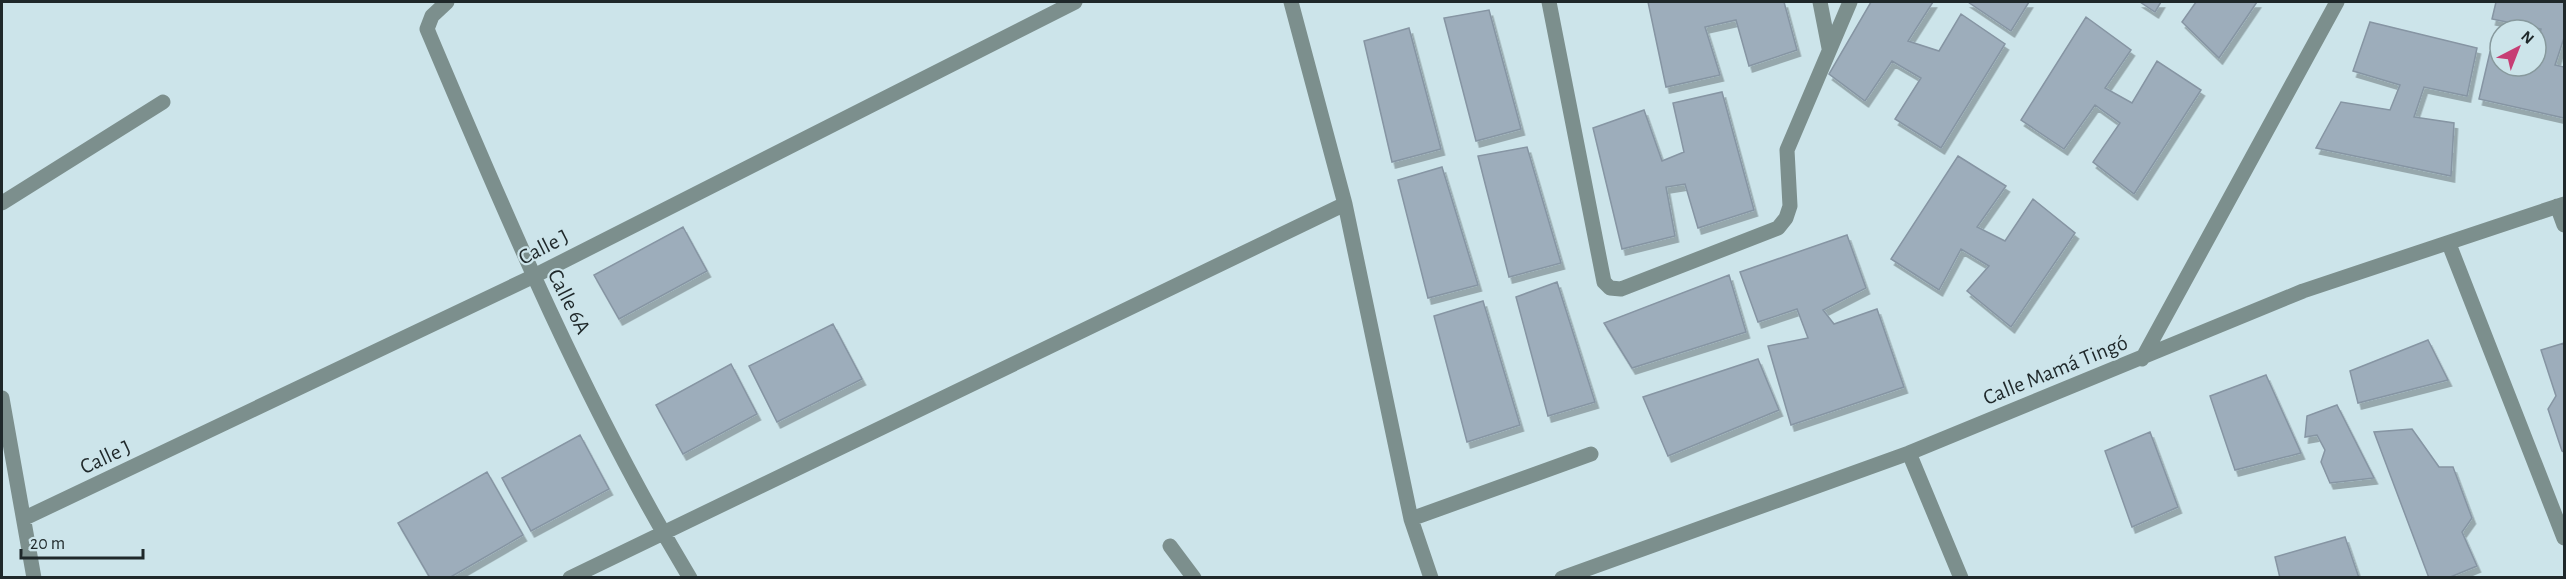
<svg xmlns="http://www.w3.org/2000/svg" width="2566" height="579" viewBox="0 0 2566 579" font-family="'Alegreya Sans',sans-serif">
	<defs>
		<filter id="shadow"><feDropShadow dx="3.5" dy="6" stdDeviation="0" flood-color="#0004"/></filter>
	</defs>
	<rect width="100%" height="100%" fill="#cce4ea"/>
	<path fill="#9dadbb" stroke="#8695a3" stroke-width="1.5" filter="url(#shadow)" d="M1648,2h136l13,48 -48,16 -13,-46 -31,7 15,48 -54,12z
		M1871,2h62l-25,39 31,10 22,-37 44,30 -64,104 -46,-29 26,-41 -29,-17 -27,40 -36,-27z
		M1968,2h61l-18,29z
		M2140,2h21l-6,10z
		M2196,2h61l-38,56 -37,-36z
		M2496,2h68v36l-9,27 9,2v51l-85,-19 11,-47 10,3v11h36v-16l5,-21 -49,-10z
		M1489,10l32,119 -45,12 -32,-123z
		M2086,17l45,33 -26,38 27,15 25,-42 44,29 -67,104 -41,-32 27,-39 -25,-18 -31,44 -43,-29z
		M2370,22l107,26 -10,48 -43,-9 -10,30 40,6 -3,53 -135,-28 25,-46 49,8 10,-25 -47,-14z
		M1409,28l32,121 -49,13 -28,-121z
		M1722,92l32,118 -56,18 -13,-44 -19,3 9,49 -53,13 -29,-121 51,-18 18,51 22,-9 -11,-49z
		M1527,147l34,116 -52,14 -31,-121z
		M1958,156l48,30 -29,41 28,14 28,-42 42,34 -64,94 -44,-36 22,-25 -28,-17 -22,41 -48,-31z
		M1442,167l36,118 -50,13 -30,-118z
		M683,227l24,44 -88,48 -25,-44z
		M1847,235l19,53 -43,22 11,14 43,-15 27,78 -113,38 -23,-79 40,-8 -11,-29 -39,13 -18,-50z
		M1729,275l17,57 -114,36 -28,-45z
		M1557,282l38,120 -47,14 -32,-119z
		M1483,301l37,124 -53,17 -33,-126z
		M833,324l29,55 -85,43 -28,-56z
		M2428,340l20,40 -90,23 -8,-32z
		M2564,343v109l-2,-1 -14,-42 8,-13 -15,-46z
		M1758,359l21,51 -111,46 -25,-59z
		M731,364l26,50 -74,40 -27,-49z
		M2266,375l35,78 -66,17 -25,-74z
		M2337,405l37,73 -44,5 -9,-21 4,-12 -8,-15 -12,2 2,-21z
		M2412,429l27,38h14l19,51 -10,14 15,34 -29,12h-19l-55,-146z
		M2150,432l28,75 -46,20 -27,-76z
		M580,435l29,54 -78,42 -29,-53z
		M487,472l36,63 -74,43h-19l-32,-55z
		M2345,537l14,41h-79l-5,-21z"/>
	<g fill="none" stroke-linecap="round" stroke-linejoin="round">
		<path stroke="#7c8f8d" stroke-width="15" d="M447,2l-15,14 -5,13c79,187 158,375 263,549
			M1291,2l54,202 66,315 20,59
			M1549,2l55,280 6,6 11,1 157,-61 8,-10 4,-12 -3,-56 63,-148
			M1820,2l9,46
			M2,203l161,-101
			M2557,206l7,19
			M2449,244l115,294
			M2142,359l195,-357
			M2,398l32,180
			M1909,453l52,125
			M25,518l507,-241 543,-275
			M1411,519l180,-65
			M1170,546l24,32
			M570,578l775,-374
			M1562,578l347,-125 394,-162 261,-87"/>
	</g>
	<g text-anchor="middle" stroke-width="4.5" stroke-linejoin="round" paint-order="stroke">
		<g font-size="22" fill="#1f282a" stroke="#cce4ea">
			<text transform="translate(543 246) rotate(-27)" y="8">Calle J</text>
			<text transform="translate(570 301) rotate(63)" y="8">Calle 6A</text>
			<text transform="translate(2055 369) rotate(-22)" y="8">Calle Mamá Tingó</text>
			<text transform="translate(105 456) rotate(-25)" y="8">Calle J</text>
		</g>
	</g>
	<rect width="2566" height="579" fill="none" stroke="#1f282a" stroke-width="6"/>
	<g transform="translate(2518 48) rotate(42)"><circle r="28" fill="#cce4ea" stroke="#87999d" stroke-width="1.5"/>
	<path d="M0-4.5L10 22L0 15L-10 22Z" fill="#c73d74"/>
	<text y="-9" font-size="16" font-weight="bold" text-anchor="middle" fill="#1f282a">N</text>
	</g>
	<path d="M21 549v9h122v-9" fill="none" stroke="#1f282a" stroke-width="3"/>
	<text x="30" y="549" font-size="18" fill="#1f282a" stroke="#cce4ea" stroke-width="4.5" paint-order="stroke">20 m</text>
</svg>
